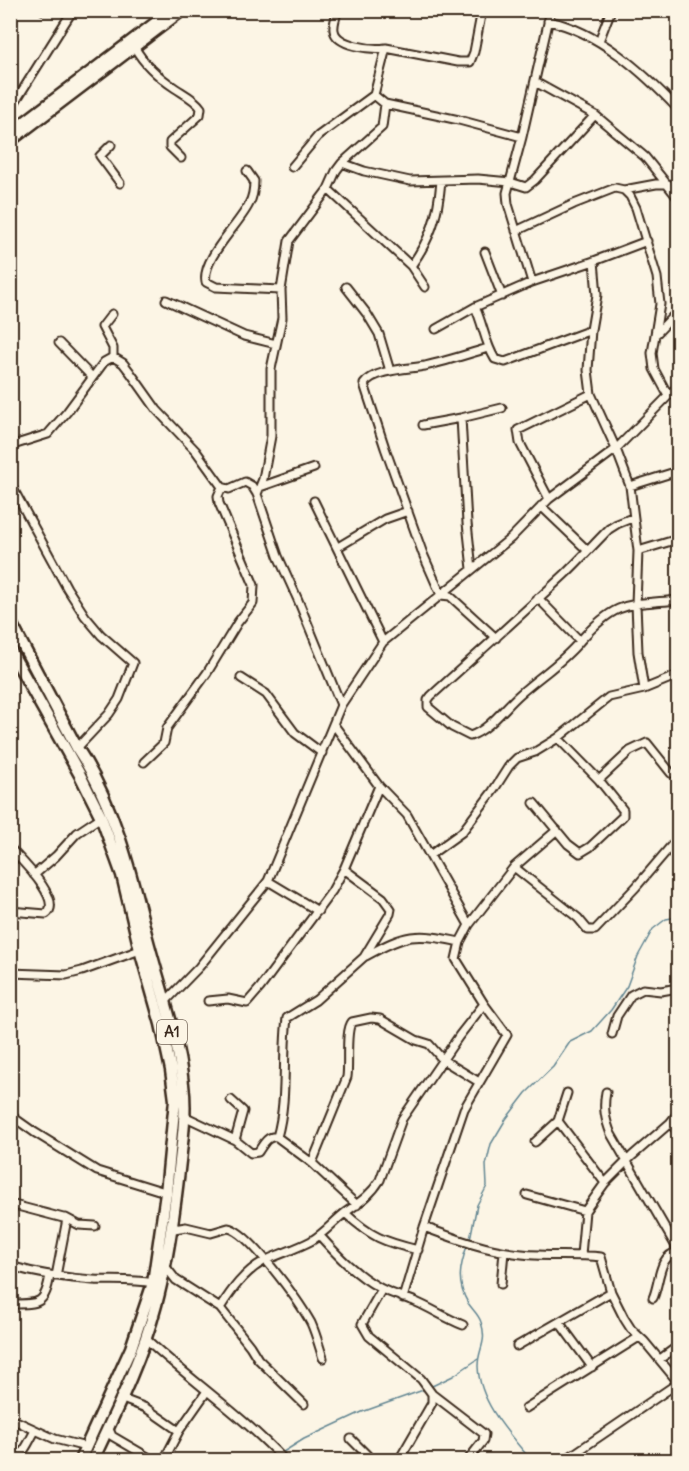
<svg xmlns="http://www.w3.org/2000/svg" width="689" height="1471" viewBox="0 0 689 1471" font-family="Delius,sans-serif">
	<rect width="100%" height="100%" fill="#fcf5e5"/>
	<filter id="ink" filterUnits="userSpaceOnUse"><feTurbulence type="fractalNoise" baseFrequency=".0167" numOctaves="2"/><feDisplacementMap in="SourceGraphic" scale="12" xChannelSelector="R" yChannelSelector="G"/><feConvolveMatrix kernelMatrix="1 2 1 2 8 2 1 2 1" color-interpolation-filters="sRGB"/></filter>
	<g filter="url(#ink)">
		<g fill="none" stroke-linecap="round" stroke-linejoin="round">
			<path stroke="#638692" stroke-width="1.5" d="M470,1239l7,-34 10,-19 -1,-21 5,-21 15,-25 20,-26 27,-26 17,-25 22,-11 19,-21 16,-24 11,-30 15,-27 13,-10 12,-2
				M467,1246c-7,20 -11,37 1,57 4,6 11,12 13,19 7,21 -3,26 -3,44 1,36 31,68 53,94
				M430,1387l23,-11 25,-17
				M280,1454l24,-15 58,-27 64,-23
				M269,1460l7,-4"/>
			<g stroke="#3b2a1e" stroke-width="11">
				<path id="minor" d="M43,10h14
					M338,10c-2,6 -5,14 -4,20 2,16 38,20 52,18l72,14h12l4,-10 8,-42
					M548,21c50,10 95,51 130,88
					M599,41l12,-31
					M135,48c9,16 25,30 40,40 9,6 20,11 26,20l-1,7 -30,27v5l11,11
					M535,82l60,33 50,42 33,41
					M374,95l11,9 74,16 63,17
					M385,104l-3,23 -40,36 22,8 46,10 68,-2 32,3 16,5 9,-7 60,-65
					M10,110l63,-100
					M111,145l-11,11 20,27
					M292,167l26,-31 56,-41 12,-47
					M247,171l7,10c0,8 -1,16 -5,23 -10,21 -48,55 -43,78l10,5 65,3
					M328,189l83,77 14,21
					M624,190l32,-6h12
					M516,231l58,-27 41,-16 9,2 6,6 6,12 21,69 3,27 -8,49 2,16 14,26
					M485,252l17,44
					M594,261l3,34 -6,35 -3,40 3,24 25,55 14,37 8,65 -2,53 2,48 6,37
					M411,266c20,-28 27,-50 30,-85
					M532,282l-24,-78 -1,-11 15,-56 29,-127
					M346,287l21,27 12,20 11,37
					M166,300l78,36 32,8
					M112,314l-10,13 11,21v9
					M436,329l39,-22
					M591,330l-86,32 -10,-3c-10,-16 -12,-35 -20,-52l57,-25 62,-21 53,-20
					M657,333l21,-22
					M59,343l33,34
					M488,348c-20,6 -41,13 -63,18 -17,3 -50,3 -61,18l21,64 38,106 18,41 9,1 46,42
					M461,418l6,105 5,46
					M423,425l38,-7 41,-10
					M10,446l38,-12 19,-22 37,-50 9,-5 10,6 7,9 27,38 39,41 26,36 7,2 16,-7 7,4 5,8 21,62 20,44 43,105
					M11,485l56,103 18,28 16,19 32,28 -14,36 -10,15 -32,34
					M630,486l48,-15
					M260,487l54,-19
					M257,494l6,-15 8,-43v-67l11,-51 -1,-28 8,-49 39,-52 8,-18 6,-8
					M549,499l-29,-56 -2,-13 73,-36
					M314,501l69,141
					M541,506l46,44
					M338,547l47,-28 23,-8
					M638,551l40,-12
					M538,598l42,43c-17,21 -40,35 -60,53 -16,14 -30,35 -50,42l-18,-9 -24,-20v-7l3,-4c44,-40 89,-80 133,-121 15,-14 30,-31 45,-46l8,-5 15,-6
					M580,641c37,-41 47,-36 98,-41
					M241,678l25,16 29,39 27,20
					M334,725l45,61 28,29 62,110
					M144,762l20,-19 3,-15 40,-55 31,-51 15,-19 1,-18 -35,-82 -1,-7 4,-9
					M599,780l31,-29 17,-8 24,30
					M534,803l34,41 12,9 10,-6 33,-31v-6l-24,-30 -41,-42
					M10,848c11,12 54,53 36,66l-36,-3
					M430,855l32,-23 31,-41 16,-25 8,-8 18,-6 23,-14 51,-41 35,-8 34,-14
					M514,867l64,51 10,12h7l41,-43 35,-41 7,-7
					M34,875l22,-19 21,-23 24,-16
					M268,881l50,30
					M366,956c39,-22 50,-24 94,-14l9,-17 45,-58 43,-37
					M10,973l56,2 16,-4 58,-21
					M208,1001l20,-2 19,4 13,-15 72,-97 12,-22 35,-83
					M164,1003l35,-36 69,-86 73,-176 42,-63 128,-104 38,-39 67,-50 62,-63
					M612,1034l5,-18 14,-21 12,-6 18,2 17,-3
					M606,1092c-3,16 -1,27 5,42l67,116
					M231,1100l12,11 -8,29
					M10,1115l24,17 63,39 71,22
					M184,1116l51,24 16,13 7,-1c5,-7 9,-17 19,-15l35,26 45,42
					M558,1121l47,62
					M670,1123l8,9
					M277,1137c11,-39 5,-79 10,-119l29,-18 48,-43 26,-43 1,-5 -8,-11 -39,-29
					M535,1142l23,-21 9,-28
					M312,1163l35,-86c2,-13 -2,-47 5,-55l19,-4 9,1 36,21 13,4 14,16 36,22
					M527,1195l58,16
					M10,1204l57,15 -11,57
					M345,1213c26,24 39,29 73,37
					M66,1218l13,7 16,1
					M174,1225v4l12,-2 25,6 17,-5c21,3 72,75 83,95 5,11 8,23 12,35
					M424,1227c32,12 64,24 98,27 27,3 53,0 79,3l10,35 13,26 7,11 13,12 34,41
					M320,1236c18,20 36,39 60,52 11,6 24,9 36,14 16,7 30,16 47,23
					M581,1255l4,-44 20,-28 27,-27 38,-33 8,-10
					M10,1266c27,8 55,12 83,14 20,1 40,-1 60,3
					M165,1266l11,14 44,28 30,38 8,13 46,45
					M501,1284l3,-32
					M382,1289l-20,35 7,12 52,43 11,15 52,40 -1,7 -15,19
					M403,1298l21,-71 40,-118 43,-74 -23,-31 -28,-45 4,-17
					M653,1298c7,-15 5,-43 25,-46
					M10,1304c29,0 35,1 40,-29
					M220,1308c11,-17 24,-36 44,-47 15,-7 32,-12 47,-20 14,-8 23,-20 35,-29 14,-10 25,-17 34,-32l22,-61 57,-83 25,-32
					M559,1322l33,45
					M145,1338c45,42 97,77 139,122
					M517,1346l94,-54
					M660,1359l18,-13
					M120,1398l26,10 33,23
					M526,1408l113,-71
					M10,1421h6l39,18 31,8
					M108,1427l4,9 41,24
					M351,1439l21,21
					M10,1460c14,-3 18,-18 25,-29
					M164,1460l15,-29 28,-40
					M399,1460l33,-57v-8
					M565,1460l113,-77
					M669,1460l9,-5"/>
			</g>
			<g stroke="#3b2a1e" stroke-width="13">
				<path id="major" d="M10,132l161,-122
					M10,142l174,-132"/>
			</g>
			<g stroke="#3b2a1e" stroke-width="15">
				<path id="highway" d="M10,621l67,127c37,56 53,121 69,186 12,47 32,102 37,150 4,29 -1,58 -4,86 -5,46 -11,90 -23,135 -14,53 -40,106 -63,155
					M10,650l70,125 21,42 21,58 18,75 21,74 10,46 4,30 -9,93 -13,90 -22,65 -51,112"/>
			</g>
			<use href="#minor" stroke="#fcf5e5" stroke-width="7"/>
			<use href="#major" stroke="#fcf5e5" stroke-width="8"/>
			<use href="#highway" stroke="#fcf5e5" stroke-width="10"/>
		</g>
	</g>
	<g text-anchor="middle" stroke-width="5" stroke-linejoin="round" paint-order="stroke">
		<rect fill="#fcf5e5" stroke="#75675a" stroke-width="1.5" x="157" y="1020" width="30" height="24" rx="4.5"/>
		<g font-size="15" font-weight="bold" fill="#3b2a1e">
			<text x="172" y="1037">A1</text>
		</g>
	</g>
	<rect width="689" height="1471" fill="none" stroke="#fcf5e5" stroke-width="36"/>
	<rect x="18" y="18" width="653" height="1435" fill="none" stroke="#3b2a1e" stroke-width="2" filter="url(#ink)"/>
</svg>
